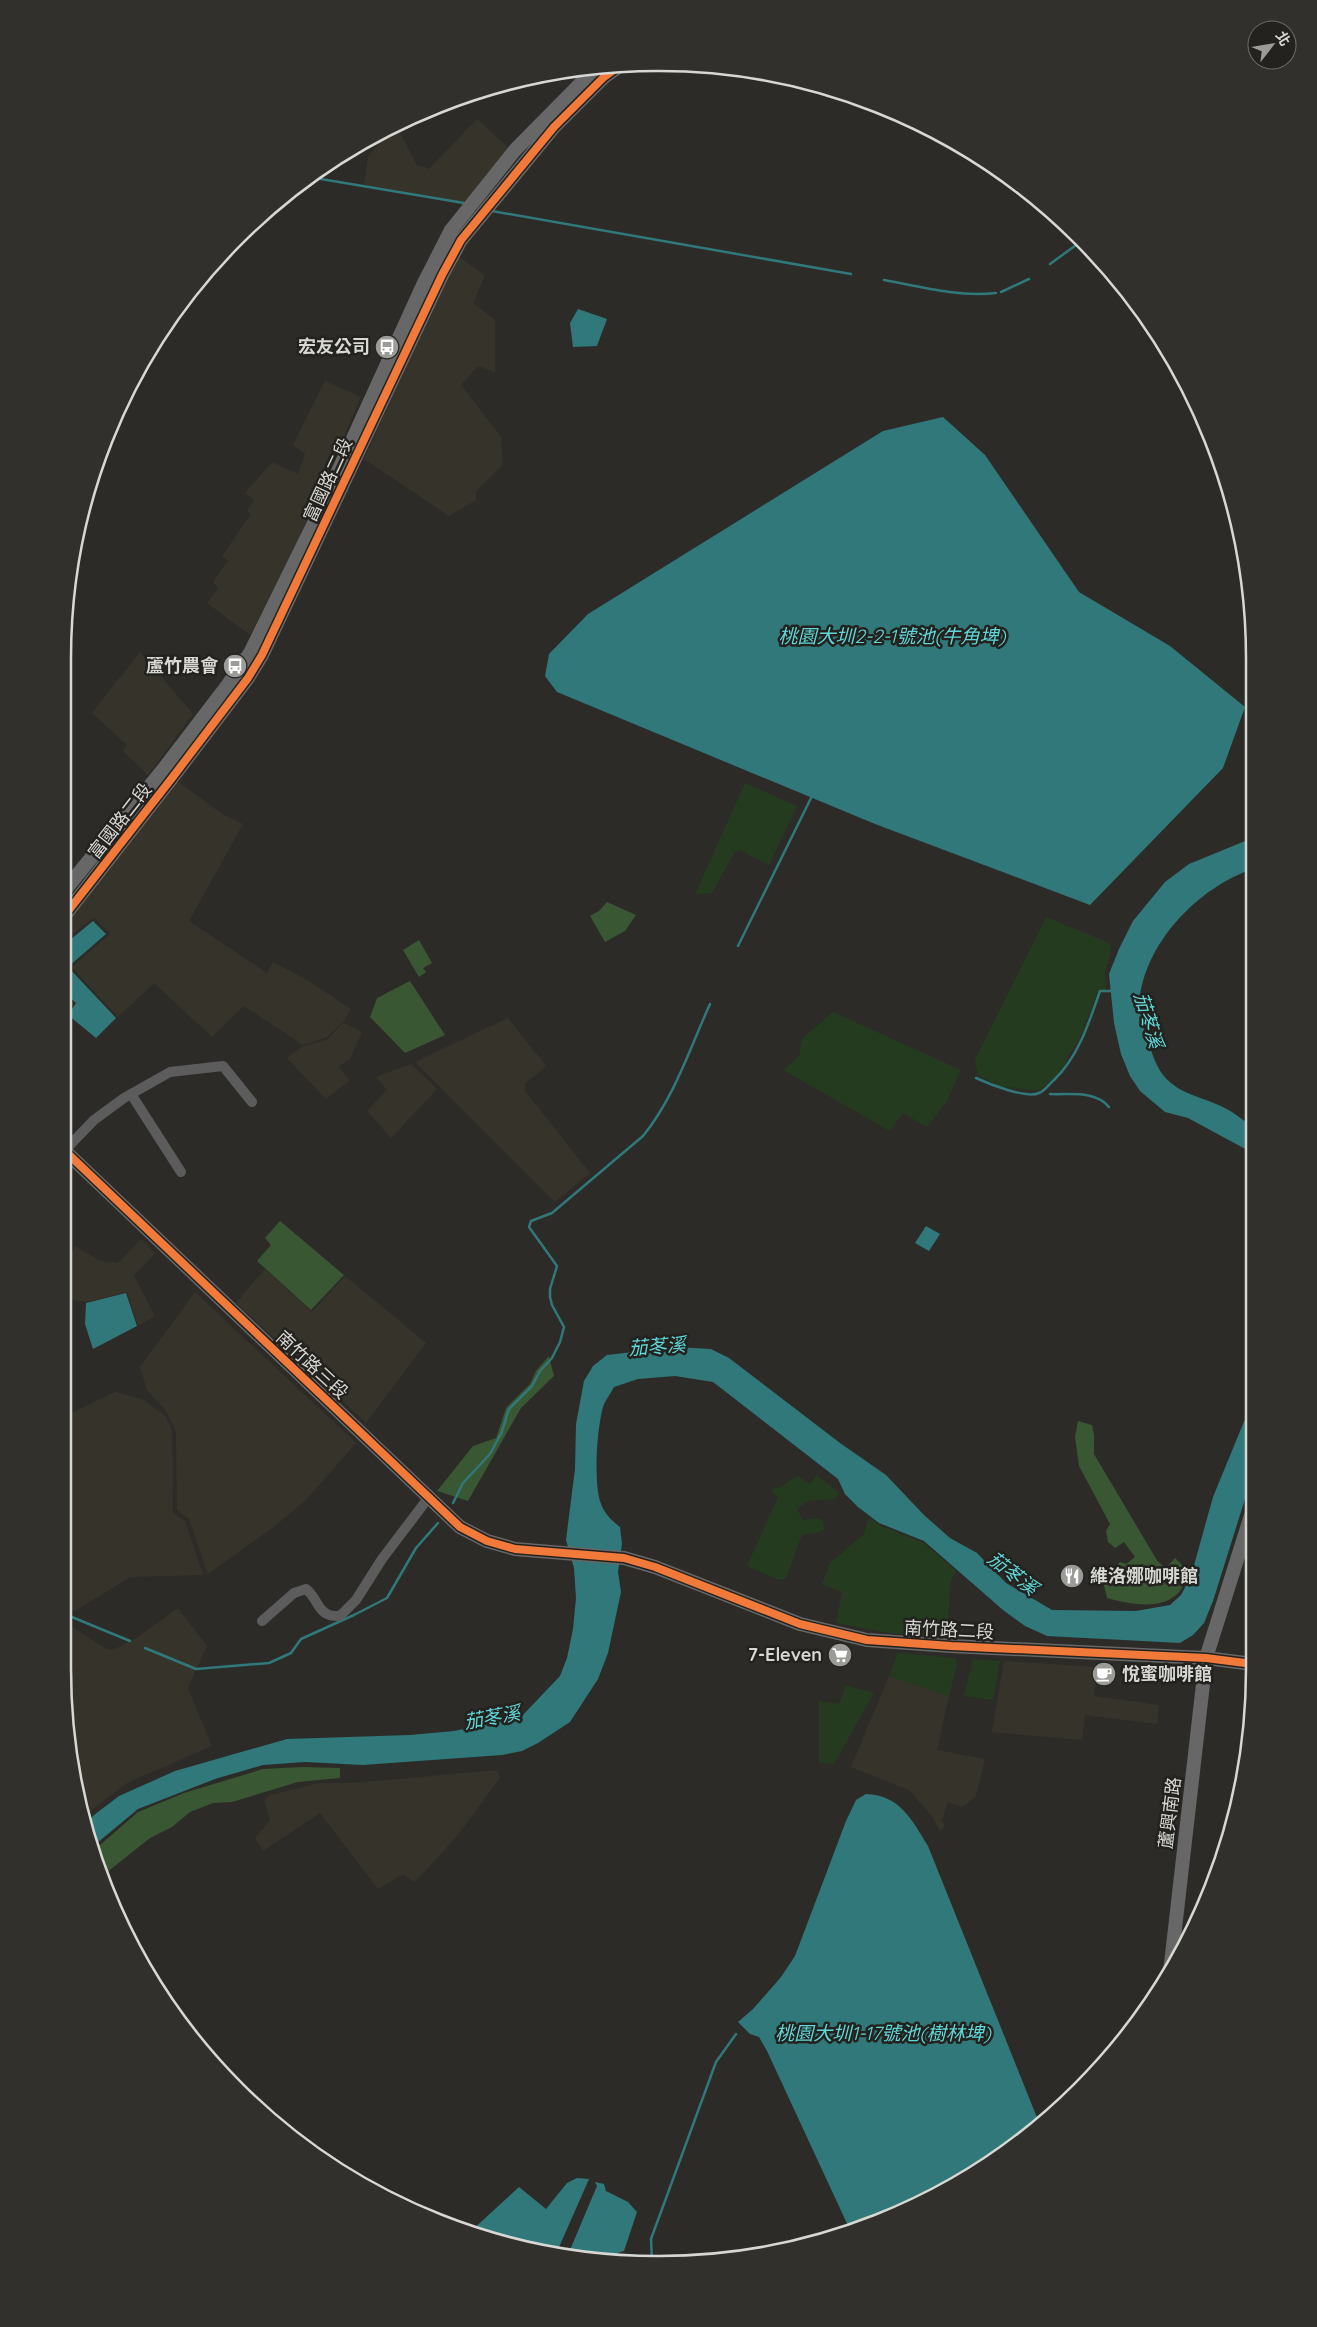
<svg xmlns="http://www.w3.org/2000/svg" width="1317" height="2327" viewBox="0 0 1317 2327" font-family="Quicksand,'Noto Sans TC',sans-serif">
	<rect width="100%" height="100%" fill="#2c2b28"/>
	<path fill="#36342a" d="M477,119l33,30 -47,56 -99,-20 4,-28 27,-33 22,41 12,4z
		M457,255l28,21 -12,27 22,17v52l-17,-6 -17,19 40,52 2,28 -27,26v9l-27,16 -85,-57z
		M325,381l36,16 -65,148 -46,90 -43,-32 11,-14 -5,-7 15,-21 -6,-5 29,-42 -4,-3 7,-11 -9,-7 27,-31 26,12 7,-20 -12,-9z
		M140,652l53,62 -45,61 -25,-24 4,-6 -35,-32z
		M177,781l45,33 21,10 -54,97 78,52 6,-11 34,18 44,29 -7,12 -17,16 -24,8 -59,-39 -32,31 -58,-54 -36,34 -46,-50 38,-33 -16,-17 -24,19 -5,-6v-7z
		M508,1018l38,48 -21,18v7l65,82 -35,29 -140,-140z
		M343,1023l19,9 -12,27 -11,7 10,15 -23,18 -39,-41 15,-11 26,-8z
		M411,1064l26,25 -46,49 -24,-27 20,-21 -11,-13z
		M141,1239l14,14 -21,23 21,40 -17,10 -11,-34 -41,10 -20,-3v-36l9,-17 25,15 18,2z
		M265,1269l47,43 33,-36 81,67 -60,80 -130,-120z
		M195,1292l161,151 -50,57 -31,26 -67,48 -19,-55 -12,-9 -1,-78 -9,-20 -20,-22 -7,-23z
		M115,1392l29,8 21,16 7,14 1,83 12,8 18,54 -73,2 -55,34 -8,-2v-194z
		M178,1608l29,38 -19,42 24,58 -85,37 -43,33 -16,-69 -1,-124 39,26 7,1 22,-11z
		M1004,1661l94,6 -4,29 65,9 -2,19 -72,-9 -3,25 -90,-8z
		M889,1676l60,20 -12,54 48,9 -9,37 -14,11 -14,-5 -6,18 3,6 -5,5 -8,-15 -23,-26 -58,-23z
		M497,1770l3,8 -43,58 -42,46 -12,-8 -25,15 -58,-76 -57,38 -8,-13 15,-18 -6,-20 6,-5 49,-12h35z"/>
	<path fill="#253b1f" d="M745,783l52,23 -28,59 -29,-15 -6,3 -22,40 -17,1z
		M1046,917l64,26 1,9 -6,20 1,18h-7l-20,50 -10,15 -6,15 -24,21 -40,-5 -21,-11 -3,-15z
		M833,1012l128,58 -14,31 -20,26 -24,-14 -13,18 -107,-61 16,-14 3,-17z
		M817,1475l22,18 -4,6 -27,2 -11,8 6,11 14,-2 6,3 1,8 -4,3 -18,3 -16,43 -7,2 -32,-14 31,-69 -7,-5 3,-5 5,1 19,-12 12,8z
		M870,1518l9,7 45,18 32,28 -6,11 -2,51 -8,4 -51,-4 -53,-10 6,-31 -20,-8 8,-21 34,-29 3,-12z
		M898,1653l57,5 2,6 -8,32 -60,-20z
		M973,1659l27,2 -7,39 -29,-4z
		M845,1685l29,8 -40,71 -15,-1v-62l21,3z"/>
	<path fill="#395732" d="M607,902l29,13 -11,16 -20,11 -15,-26 9,-5z
		M419,940l13,23 -9,5 3,4 -7,5 -16,-27z
		M410,981l35,54 -40,18 -35,-36 7,-19z
		M280,1221l64,54 -33,35 -54,-49 14,-16 -6,-7z
		M549,1356l5,20 -33,32 -53,93 -31,-10 36,-45 23,-8 10,-30 24,-24 6,-13z
		M1078,1421l14,4 2,10v19l64,108 8,6 9,-10 13,13c-2,6 -4,16 -9,21 -16,19 -51,12 -72,6l-4,-17 8,-11 9,-8 6,2 9,-7 -11,-15 -9,6 -7,-6 -2,-11 4,-7 -31,-58 -4,-29z
		M302,1767l38,1v10l-42,4 -66,20 -19,1 -23,9 -18,15 -22,11 -49,39 -9,-25 46,-40 46,-19 79,-24z"/>
	<path fill="#30787a" d="M578,309l29,10 -10,27 -24,1 -3,-24z
		M943,417l42,38 94,137 91,54 75,61 -22,61 -133,137 -215,-81 -318,-132 -12,-16 4,-22 39,-40 295,-183z
		M1250,839v31c-51,18 -102,70 -110,126 -2,15 4,34 9,48 4,13 10,30 22,39 14,12 36,16 52,24 10,5 19,12 28,19v29l-2,-4 -61,-33 -23,-6 -25,-21 -10,-15 -9,-22 -7,-31 -5,-49 10,-25 14,-28 32,-39 24,-18z
		M93,921l13,13 -38,33 48,51 -20,20 -28,-23 8,-12 -11,-10v-49z
		M926,1226l14,8 -11,17 -14,-8z
		M126,1293l11,33 -44,23 -8,-25 1,-21z
		M676,1347l35,2 18,9 111,85 46,32 38,40 26,23 27,15 29,30 46,27 84,1 34,-6 11,-10 10,-19 22,-79 39,-95v72l-2,9 -37,118 -9,22 -11,12 -13,8 -133,-7 -22,-10 -22,-16 -79,-69 -45,-18 -21,-16 -13,-13 -7,-15 -125,-97 -38,-6 -37,3 -24,8c-3,6 -7,11 -10,17 -7,20 -11,80 -3,100 4,10 10,16 19,23l2,17 -4,28 3,20 -13,61 -10,26 -28,43 -32,21 -16,8 -20,4 -139,10 -58,-3 -42,3 -48,14 -77,30 -47,39 -5,-24 8,-9 25,-19 56,-25 112,-32 123,-4 44,-4 67,-14 39,-41 7,-18 6,-29 3,-31 -2,-30 -8,-28 9,-71 1,-45 8,-43 9,-15 14,-11z
		M866,1794c34,1 46,26 62,52l112,279 -83,60 -71,34 -36,11 -83,-179 -8,-14 -9,-3 -12,-12 15,-13 28,-32 14,-21 51,-135 10,-21z
		M577,2178l12,1 -33,75 -52,-10 -34,-12 49,-45 27,22 21,-26z
		M595,2182l9,2 2,7 22,11 9,10 -13,39 -6,2 -1,8 -36,-2 -14,-2 30,-71z"/>
	<g fill="none" stroke-linecap="round" stroke-linejoin="round">
		<path stroke="#30787a" stroke-width="2.5" d="M309,177l155,26
			M492,211l359,63
			M1050,264l33,-24
			M884,280c37,7 74,17 112,13
			M1001,292l28,-13
			M738,946l74,-150
			M976,1078c13,6 50,21 63,15 7,-3 10,-9 15,-13 24,-23 35,-57 46,-89h11
			M1050,1094c20,1 45,-4 59,13
			M453,1503l10,-20 27,-29 11,-20 8,-25 23,-23 8,-15 12,-13 8,-16 4,-15 -12,-22 -2,-8v-8l7,-23 -28,-39 2,-6 21,-8 91,-77c31,-38 47,-88 67,-132
			M67,1615l63,26
			M145,1648l51,21 73,-6 22,-10 10,-14 53,-24 33,-17 29,-50 22,-25
			M399,2205l7,-6
			M652,2262l-1,-23 25,-68 40,-109 20,-28"/>
		<path stroke="#5d5c5c" stroke-width="10" d="M131,1094l50,78
			M66,1149l28,-29 30,-22 46,-26 53,-6 29,36
			M262,1621l32,-28 12,-4c14,11 10,28 34,27l16,-16 26,-41 47,-62"/>
		<path stroke="#686767" stroke-width="14" d="M65,890l97,-119 65,-85 23,-33 70,-142 104,-228 27,-53 64,-80 82,-83
			M65,915l107,-137 76,-100 14,-23 180,-380 19,-35 93,-113 50,-50 18,-13
			M66,1152l394,375 27,14 28,8 109,9 31,9 145,57 67,16 84,6 255,12 47,6
			M1170,1972l36,-314 47,-149"/>
		<g stroke="#23221e" stroke-width="11">
			<path id="cycleway" d="M65,915l107,-137 76,-100 14,-23 180,-380 19,-35 93,-113 50,-50 18,-13
				M66,1152l394,375 27,14 28,8 109,9 31,9 145,57 67,16 84,6 255,12 47,6"/>
		</g>
		<use href="#cycleway" stroke="#f17a3a" stroke-width="8"/>
	</g>
	<defs>
		<g id="bus-disc" transform="scale(1.25)"><circle r="9.5" fill="#9b9b98" stroke="#23221e"/><path d="M-5-6H5V4H4V6H2V4H-2V6H-4V4H-5ZM-3.5-4V0h7V-4ZM-3.5 1.2v1.5H-2V1.2ZM2 1.2v1.5H3.5V1.2Z" fill="#fff"/></g>
		<g id="restaurant-disc" transform="scale(1.25)"><circle r="9.5" fill="#9b9b98" stroke="#23221e"/><path d="M-5-6h1v4h1v-4h1v4h1v-4h1v5L-1.5 .5V6h-2V.5L-5-1ZM5-6V6H3V1.5H1.5Q1.5-4 5-6Z" fill="#fff"/></g>
		<g id="supermarket-disc" transform="scale(1.25)"><circle r="9.5" fill="#9b9b98" stroke="#23221e"/><path d="M-6-5.5h2.5l.6 2H6L4.5 2H-2.5L-4.4-4H-6ZM-1.5 3.2a1.3 1.3 0 1 0 .1 0ZM3 3.2a1.3 1.3 0 1 0 .1 0Z" fill="#fff"/></g>
		<g id="cafe-disc" transform="scale(1.25)"><circle r="9.5" fill="#9b9b98" stroke="#23221e"/><path d="M-5.5-4.5H6V0H3Q3 3.5 0 3.5H-2.5Q-5.5 3.5-5.5 0ZM3-3.2v2h1.7v-2ZM-6 4.5H4V6H-6Z" fill="#fff"/></g>
	</defs>
	<g fill-rule="evenodd">
		<use href="#bus-disc" x="387" y="347"/>
		<use href="#bus-disc" x="235" y="666"/>
		<use href="#restaurant-disc" x="1072" y="1576"/>
		<use href="#supermarket-disc" x="840" y="1655"/>
		<use href="#cafe-disc" x="1104" y="1674"/>
	</g>
	<g text-anchor="middle" stroke-width="5" stroke-linejoin="round" paint-order="stroke">
		<g font-size="18" font-weight="bold" fill="#d7d7d4" stroke="#23221e" text-anchor="end">
			<text x="370" y="353">宏友公司</text>
			<text x="218" y="672">蘆竹農會</text>
			<text x="1090" y="1582" text-anchor="start">維洛娜咖啡館</text>
			<text x="822" y="1661">7-Eleven</text>
			<text x="1122" y="1680" text-anchor="start">悅蜜咖啡館</text>
		</g>
		<g font-size="18" fill="#d7d7d4" stroke="#23221e">
			<text transform="translate(328 480) rotate(-65)" y="6">富國路二段</text>
			<text transform="translate(120 821) rotate(-52)" y="6">富國路二段</text>
			<text transform="translate(312 1365) rotate(43)" y="6">南竹路三段</text>
			<text transform="translate(949 1630) rotate(3)" y="6">南竹路二段</text>
			<text transform="translate(1170 1813) rotate(-83)" y="6">蘆興南路</text>
		</g>
		<g font-size="19" font-style="italic" fill="#5fd7d9" stroke="#23221e">
			<text x="892" y="643">桃園大圳2-2-1號池(牛角埤)</text>
			<text transform="translate(1149 1020) rotate(73)" y="7">茄苳溪</text>
			<text transform="translate(657 1346) rotate(-4)" y="7">茄苳溪</text>
			<text transform="translate(1013 1573) rotate(38)" y="7">茄苳溪</text>
			<text transform="translate(492 1717) rotate(-10)" y="7">茄苳溪</text>
			<text x="883" y="2040">桃園大圳1-17號池(樹林埤)</text>
		</g>
	</g>
	<path d="M0 0H1317V2327H0ZM658 71H659A587 587 0 0 1 1246 658V1669A587 587 0 0 1 659 2256H658A587 587 0 0 1 71 1669V658A587 587 0 0 1 658 71Z" fill="#31302d" fill-rule="evenodd"/>
	<path fill="none" stroke="#d7d7d4" stroke-width="2.5" d="M658 71H659A587 587 0 0 1 1246 658V1669A587 587 0 0 1 659 2256H658A587 587 0 0 1 71 1669V658A587 587 0 0 1 658 71Z"/>
	<g transform="translate(1272 45) rotate(59)"><circle r="24" fill="#23221e" stroke="#6b6a67"/>
	<path d="M0-4L9 19L0 12L-9 19Z" fill="#9b9b98"/>
	<text y="-8" font-size="14" font-weight="bold" text-anchor="middle" fill="#d7d7d4">北</text>
	</g>
</svg>
